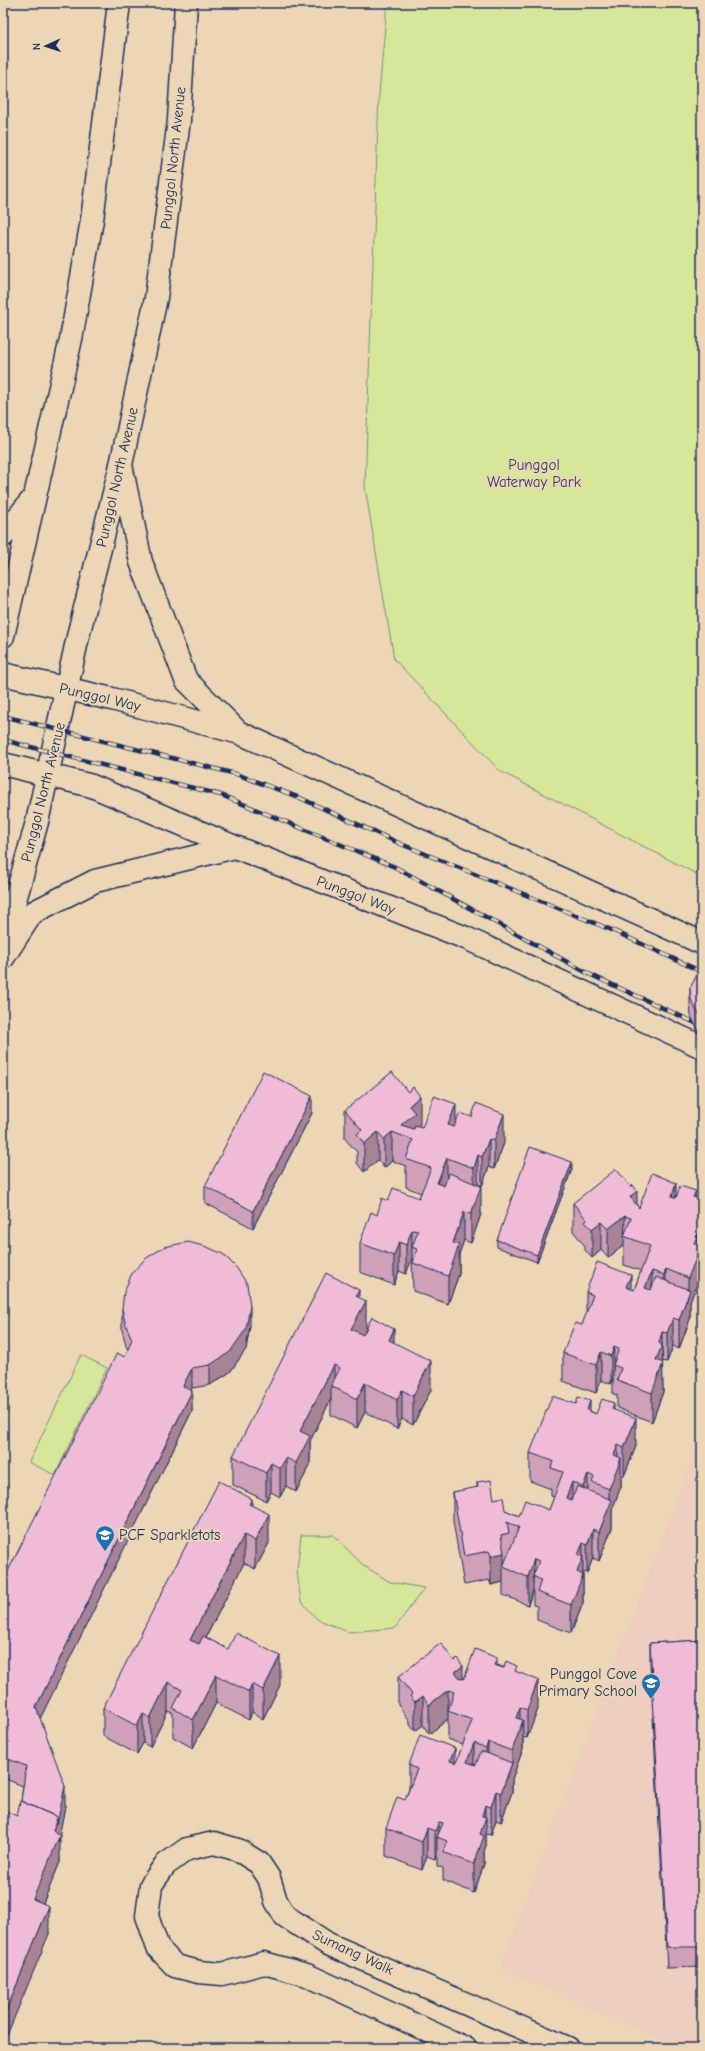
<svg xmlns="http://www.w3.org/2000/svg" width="705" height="2051" viewBox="0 0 705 2051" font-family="'Comic Neue',sans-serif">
	<rect width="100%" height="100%" fill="#ecd6b5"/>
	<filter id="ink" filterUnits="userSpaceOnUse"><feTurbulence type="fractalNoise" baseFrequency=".025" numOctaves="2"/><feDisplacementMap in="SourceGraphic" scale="8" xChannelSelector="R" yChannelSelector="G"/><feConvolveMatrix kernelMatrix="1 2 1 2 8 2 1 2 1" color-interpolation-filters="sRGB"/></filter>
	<g filter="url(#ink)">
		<path fill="#edcebf" d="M702,1431v617h-23l-179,-79z"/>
		<path fill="#d7e79a" stroke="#798b7c" d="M387,3h315v874l-202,-106 -106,-112 -29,-172 14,-392z
			M81,1355l26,13 -52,107 -26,-13z
			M301,1535h32l31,31 26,16 34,6 -29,40 -47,4 -31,-13 -16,-18 -4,-30z"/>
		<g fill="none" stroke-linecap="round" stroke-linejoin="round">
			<g stroke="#1b2f5e" stroke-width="25">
				<path id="street" d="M465,2048l-158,-73 -43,-12 -42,11 -23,-2 -24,-6 -17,-18 -11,-32 4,-31 14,-20 22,-16 27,-6 24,7 21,13 10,15 7,23 9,15 43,28 240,104"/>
			</g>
			<g stroke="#1b2f5e" stroke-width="25">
				<path id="secondary" d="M3,536l28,-35
					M3,636l68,-297 21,-119 27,-217
					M3,943l34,-121 42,-190 42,-167 35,-167 23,-178 7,-117"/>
			</g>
			<g stroke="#1b2f5e" stroke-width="25">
				<path id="primary" d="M121,465l20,97 45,118 52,52
					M3,674l109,25 128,34 462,210
					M3,764l89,22 143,61 231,91 236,109
					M3,958l29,-45 63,-32 140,-34"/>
			</g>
			<use href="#street" stroke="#ecd6b5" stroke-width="22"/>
			<use href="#secondary" stroke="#ecd6b5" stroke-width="22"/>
			<use href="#primary" stroke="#ecd6b5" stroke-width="22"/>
			<g stroke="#1b2f5e" stroke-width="4.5">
				<path id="rail" d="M3,716l233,58 62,23 103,47 213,87 88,41
					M3,740l218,55 174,72 194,107 113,52"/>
			</g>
			<use href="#rail" stroke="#ecd6b5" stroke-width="3" stroke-dasharray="9" stroke-linecap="butt"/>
		</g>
		<path fill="#cea1b8" stroke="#1b2f5e" d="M702,970v64l-6,-7 -5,-11 -1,-11v-17z
			M345,1110l75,15 -2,2 4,1 34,-6 48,21 -10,26 -5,-2 -7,19 -4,-2 3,30 -10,29 -7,-3 -5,14v20l-11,30 -35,-13 -1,-33 -6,16 -7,-3 -5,14 -34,-13v-29l17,-28 11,-14 31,-3 2,-5 -15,-6v-21l-14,-5 -8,7 -6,-8 -14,12 -7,-9v-11l-12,-13z
			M312,1113l-59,115 -48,-25v-17z
			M572,1169l-35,93 -40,-15v-7z
			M676,1196l20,2 6,2v65l-1,-1v11l-11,26v18l-11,30 -6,-3 -6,16 -5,-1 1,31 -11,30 -35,-14v-13l-4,-1v-16l-2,6 -10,-4 -5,13 -33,-12v-28l19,-28 4,-9v-24l45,-3 3,1 7,-19 -17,-6v-20l-16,13 -7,-8 -9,8 -7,-8v-4l-12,-15v-28l64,3 2,2z
			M359,1298l7,30 28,15 37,47 -18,35 -11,-6 -5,10 -32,-17 -8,16 -26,-13v-16l-21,42v24l-14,27 -10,-6 -6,11 -9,-5 -5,9 -33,-16v-29z
			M122,1309l128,17 -4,23 -16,23 -20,13 -18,3 -1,2 1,21 -152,307 25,89 -6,27 1,28 -17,41 6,31 -32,-118 4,-15 2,-15 -20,-8v-197l122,-224 3,-7 -2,-4 -4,-16z
			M614,1409l22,37 -12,30 -3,-1v11l-9,24v18l-13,33 -6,-3 -6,15 -4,-1v31l-12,30 -34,-13v-14l-4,-1v-15l-5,15 -25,-10v-13l-12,3 -2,-5 -25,5 -11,-64v-29l24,-4v-6l28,28 14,6 30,-6 5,-13 -3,-1v-7l-21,-8v-28l60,-42 6,3z
			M252,1506l17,37 -14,26 -11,-6 -38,74 74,48 -17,34 -11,-7 -3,8 -33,-17 -23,45 -20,-11v-24l-5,-2 -18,36 -7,-4 -6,11 -34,-18v-28z
			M702,1640v327l-35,1 -17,-304v-21z
			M497,1665l20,7 21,37 -11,29 -4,-1v12l-11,30v13l-11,30 -5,-2 -5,15 -5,-1v12l-2,5v13l-10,29 -31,-13v-12l-6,-2v-12l-2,5 -8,-3 -5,14 -36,-14v-28l19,-28 4,-11v-24l47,-2 7,-18 -15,-6v-20l-19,15 -6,-9 -8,6 -5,-6v-4l-12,-16v-28l66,2z"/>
		<path fill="#a88396" stroke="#1b2f5e" d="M312,1096v17l-59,115v-17z
			M420,1096v29l-5,5 -2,10 -12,-15 8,-19z
			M456,1104v29l-8,-8z
			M504,1114v29l-10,26v-28z
			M378,1132v28l-14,12v-28z
			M392,1132v29l-8,7v-29z
			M489,1139v28l-7,19v-29z
			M478,1155v29l-4,12v-28z
			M447,1158v29l-10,-4z
			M572,1162v7l-35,93v-7z
			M676,1183v29l-4,-16z
			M481,1186v28l-10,29v-29z
			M637,1191v28l-7,-22z
			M696,1191v29l-3,-23z
			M464,1212v28l-5,14v20l-11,30v-28l5,-33z
			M625,1216l-1,29 -16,13v-29z
			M601,1222v28l-9,8v-29z
			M412,1230v28l-6,16v-29z
			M698,1234v19l3,-7v29l-11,26v18l-11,30v-29l9,-24v-18l6,-35z
			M399,1242v29l-5,14v-29z
			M666,1269v29l-2,6v-29z
			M652,1271v28l-7,-11z
			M631,1275v29l-5,-17z
			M359,1290v24l7,-13v29l-15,28v-29l5,-33z
			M250,1306v20l-4,23 -16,23 -20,13v-20z
			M673,1318v28l-6,16v-29z
			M394,1329v28l-5,-17z
			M662,1332l1,60 -11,30v-29l7,-50z
			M614,1347l-1,31 -2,6v-28z
			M601,1352v28l-5,13v-28z
			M431,1361v29l-18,35v-29z
			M334,1365v23l-3,-2v13l-21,42v24l-14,27v-29l4,-32z
			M192,1368v20l-9,19v-21z
			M365,1383v29l-8,16v-29z
			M402,1390v29l-5,10v-29z
			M192,1391v20l-156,316v-20z
			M590,1401v29l-3,-20z
			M614,1403v29l-2,-23z
			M636,1418v28l-12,30v-28z
			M618,1445v19l3,-6v28l-9,24v18l-13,33v-29l10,-25v-18l5,-34z
			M286,1458v28l-6,11v-29z
			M271,1463v29l-5,9v-28z
			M588,1474v29l-5,13v-29z
			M572,1482v29l-6,-13z
			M252,1499v28l-3,-23z
			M269,1514v29l-14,26v-28z
			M593,1529v29l-6,15v-28z
			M244,1535v28l-54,105v-28z
			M583,1543v60l-12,30v-28l6,-33 1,-17z
			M504,1553v14h-1v15l-12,3v-29z
			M534,1559l-1,31 -5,15v-28z
			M280,1656v29l-17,34v-29z
			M497,1658v28l-3,-21z
			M463,1666v28l-8,-22z
			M216,1675v28l-23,45v-28z
			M538,1680v29l-11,29v-28z
			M168,1682v29l-18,36v-29z
			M252,1684v28l-3,8v-28z
			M448,1690v29l-19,15v-29z
			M423,1696v29l-8,6v-29z
			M520,1707v22l3,-9v29l-11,30v13l-11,30v-29l11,-30v-12l4,-33z
			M143,1714v29l-6,11v-28z
			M488,1742v29l-2,6v-29z
			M474,1743v29l-7,-10z
			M455,1748v29l-5,-16z
			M65,1786v21l-7,35 2,-7v27l-27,65v-28l20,-68z
			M496,1791v29l-5,15v-28z
			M485,1805v16l1,-4v29l-2,5v13l-10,29v-29l6,-30 2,-18z
			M439,1822v16l-2,-1v17l-2,5v-28z
			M427,1828v28l-5,14v-28z
			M49,1906v28l-46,111v-27z"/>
		<path fill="#f0bbd6" stroke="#1b2f5e" d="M702,970v47l-6,-7 -5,-11 -1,-11 8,-15z
			M263,1071l49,25 -59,115 -48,-25z
			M392,1072l16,20 5,-5 7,9 -11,10 6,7 -14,12 13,4 1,-3 7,2 12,-32 22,8 -8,21 6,2 6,-14 12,4 4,-14 28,11 -10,27 -5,-2 -7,18 -4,-2 -4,13 -27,-10 -10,25 7,3 5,-13 32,13 -10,28 -7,-2 -11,31 6,2 -11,31 -35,-13 4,-14 -5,-2 6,-16 -6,-1 -6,15 -7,-3 -5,14 -34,-13 11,-31 6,3 5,-17 6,3 5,-13 26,10 12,-30 -25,-9 7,-19 -21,-8 -8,7 -6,-7 -14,12 -7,-10 5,-4 -17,-20z
			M530,1147l42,15 -35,93 -40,-15z
			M616,1169l15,18 2,-2 4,6 -7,6 9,11 13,-35 24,10 -4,13 4,2 4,-12 16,5 -3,6 9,3v36l-4,-2 -4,9 7,3 -13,32 -22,-9 -2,6 -12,-4 -7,17 6,2 5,-13 34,13 -11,30 -6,-2 -6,15 -5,-1 -3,11 3,2 -6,15 7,3 -11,30 -35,-13 4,-12 -8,-3 6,-16 -5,-2 -3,9 -10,-4 -5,13 -33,-12 12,-30 7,2 11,-30 -7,-3 11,-30 34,13 -5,12 8,3 16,-44 -26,-10 7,-18 -6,-2 -17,13 -7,-7 -9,7 -7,-7 2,-2 -14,-17z
			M188,1242l19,5 16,7 13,13 11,17 3,22 -4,23 -16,23 -20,13 -18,3 -9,18 9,5 -156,316 29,79 -8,38v-7l-36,-16 5,-35 -23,-9v-176l114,-228 8,4 7,-18 -6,-13 -4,-17 2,-17 8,-19 13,-14 19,-12z
			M326,1273l33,17 -3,6 10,5 -15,28 12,6 9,-18 22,12 -5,11 42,21 -18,35 -11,-6 -5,10 -32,-17 -8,16 -26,-13 9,-18 -6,-3 -34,66 10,5 -14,27 -10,-5 -6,10 -9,-5 -5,10 -33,-17z
			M552,1396l24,8 2,-7 12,4 -3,9 9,4 6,-15 12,4 -2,6 24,9 -12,30 -6,-3 -4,10 7,3 -12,31 -17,-7 2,-5 -6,-3 -5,13 -11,-5 -6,16 6,2 5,-14 35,14 -13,32 -6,-3 -6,16 -4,-2 -5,12 5,2 -6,15 6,3 -12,30 -34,-13 4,-12 -8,-4 6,-15 -5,-2 -6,18 -25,-10 16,-40 -12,-5 2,11 -8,2 3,18 -13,3 -2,-5 -25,5 -11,-64 25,-5 -1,-5 14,-2 3,19 9,-2 2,13 14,6 6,-16 24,10 14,-38 -12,-4 2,-7 -23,-8z
			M219,1481l33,18 -3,5 20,10 -14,27 -11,-6 -54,105 9,4 4,-8 25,13 8,-16 44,23 -17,34 -11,-6 -3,8 -33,-17 -23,45 -20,-12 9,-18 -14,-8 -18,36 -7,-4 -6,12 -34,-18z
			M702,1640v307h-35l-17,-304z
			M441,1643l13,18 3,-3 6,8 -8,6 5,6 4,1 11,-30 22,9 -3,7 10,3 2,-7 11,5 -2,5 23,9 -11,30 -7,-3 -4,11 7,2 -11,31 -24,-9 -2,6 -12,-5 -7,19 9,3 5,-14 31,12 -11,30 -5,-2 -5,16 -6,-2 -3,11 4,1 -6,17 4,2 -10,28 -31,-12 4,-11 -10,-4 6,-14 -4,-1 -4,9 -8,-3 -5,14 -36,-14 11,-31 8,3 12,-31 -8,-4 11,-30 35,13 -5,13 6,2 16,-43 -24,-9 6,-19 -6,-2 -19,15 -6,-9 -8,6 -5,-6 2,-2 -14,-17z
			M20,1801l37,16 -4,14 7,4 -27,64 16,7 -46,112v-208l14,6z"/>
	</g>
	<defs>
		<g id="school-pin" transform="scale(1)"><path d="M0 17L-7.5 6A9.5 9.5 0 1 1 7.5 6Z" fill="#1f6fb2" stroke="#ecd6b5"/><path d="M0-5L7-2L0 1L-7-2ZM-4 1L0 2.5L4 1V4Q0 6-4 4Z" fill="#fff"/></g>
	</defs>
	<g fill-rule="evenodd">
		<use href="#school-pin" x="105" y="1535"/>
		<use href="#school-pin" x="651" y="1683"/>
	</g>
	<g text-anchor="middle" stroke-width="4" stroke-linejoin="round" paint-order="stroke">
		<g font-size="15" fill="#1b2f5e" stroke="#ecd6b5">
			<text transform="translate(173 158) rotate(-84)" y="5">Punggol North Avenue</text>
			<text transform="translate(117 477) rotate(-77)" y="5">Punggol North Avenue</text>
			<text transform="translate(100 697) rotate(13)" y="5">Punggol Way</text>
			<text transform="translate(43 792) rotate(-76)" y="5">Punggol North Avenue</text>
			<text transform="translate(356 895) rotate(21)" y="5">Punggol Way</text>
			<text transform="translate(353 1952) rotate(25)" y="5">Sumang Walk</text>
		</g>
		<g font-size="15" fill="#2e4164" stroke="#ecd6b5">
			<text x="534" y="470">Punggol<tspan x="534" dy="17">Waterway Park</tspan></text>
		</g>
		<g font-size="15" fill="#1b2f5e" stroke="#ecd6b5" text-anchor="start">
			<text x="119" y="1540">PCF Sparkletots</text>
			<text x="637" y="1679" text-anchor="end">Punggol Cove<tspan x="637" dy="17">Primary School</tspan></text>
		</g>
	</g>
	<rect width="705" height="2051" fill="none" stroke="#ecd6b5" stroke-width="16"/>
	<rect x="8" y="8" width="689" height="2035" fill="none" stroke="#1b2f5e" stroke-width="1.5" filter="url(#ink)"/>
	<g transform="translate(46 46) rotate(267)" stroke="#ecd6b5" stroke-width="3" paint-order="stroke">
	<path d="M0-3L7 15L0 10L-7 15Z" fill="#1b2f5e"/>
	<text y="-6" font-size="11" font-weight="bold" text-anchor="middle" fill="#1b2f5e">N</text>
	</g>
</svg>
